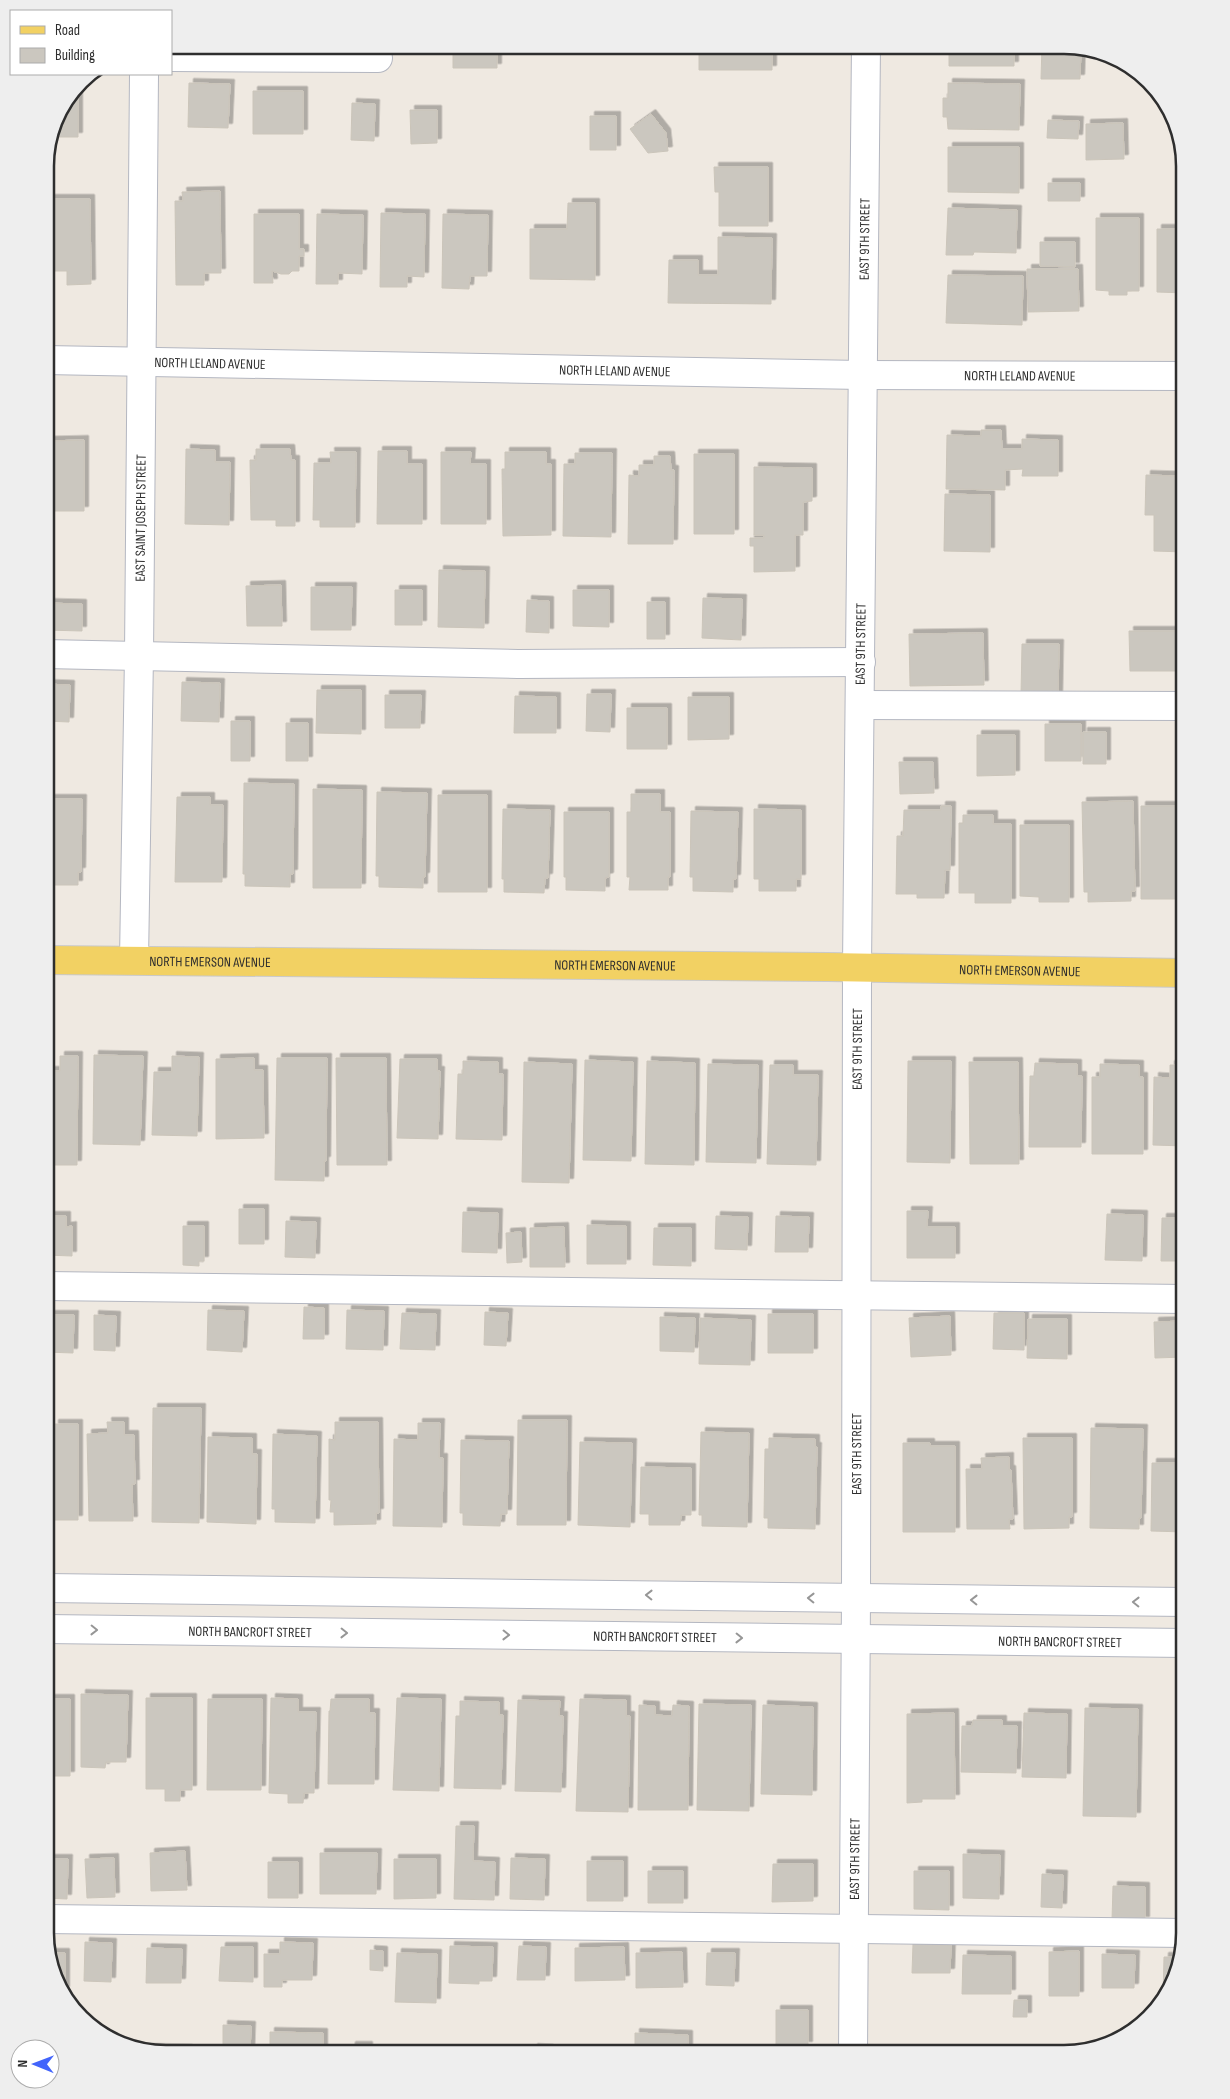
<svg xmlns="http://www.w3.org/2000/svg" width="1230" height="2099" viewBox="0 0 1230 2099" font-family="'Sofia Sans Condensed',sans-serif">
	<defs>
		<filter id="shadow"><feDropShadow dx="4.5" dy="-4.5" stdDeviation="0" flood-color="#0004"/></filter>
	</defs>
	<rect width="100%" height="100%" fill="#efe9e1"/>
	<path fill="#cbc7bf" stroke="#cbc5ba" filter="url(#shadow)" d="M453,45h44v23h-44z
		M699,45h86v8h-13v17h-73z
		M949,45h65v21h-65z
		M1042,45h30l9,3 -1,31h-39z
		M189,83l41,1 -2,44 -40,-1z
		M948,83l72,1 -1,46 -71,-1 -1,-12h-4v-19h5z
		M253,91h50v43h-50z
		M78,96v41h-28l4,-18 16,-22z
		M352,103l23,1 -1,37 -23,-1z
		M410,110h27v33l-26,1z
		M651,114l15,19 2,18 -20,2 -18,-24z
		M590,116h26v34h-26z
		M1048,120l31,1 -1,18 -31,-1z
		M1123,123l1,36 -38,1v-36z
		M948,147h71v46l-71,-1z
		M714,167h54v59h-49v-34h-4z
		M1048,183h32v18h-32z
		M220,191l1,82h-17v12h-28l-1,-84h8l-1,-9z
		M45,199h45l1,85 -24,1v-14h-22z
		M568,203h27v77l-65,-1v-50h37z
		M948,208l69,2 -1,43 -42,-1 -1,3h-27z
		M381,213l44,1 -1,63 -17,-1v11h-27z
		M254,214h45v35h5v7h-5v15h-7l-3,3h-8l-9,-3 1,12h-19z
		M317,214l46,1 -1,59 -24,-1v11h-22z
		M443,214l45,1 -1,61h-17l-1,13 -27,-1z
		M1096,218h43v73h-12v4h-18v-4l-13,-1z
		M1157,229h28v64l-28,-1z
		M718,237l54,1 -1,66 -103,-1 1,-43h29v15h20z
		M1040,242h35v25l-35,-1z
		M1027,269h51l1,42 -51,1z
		M948,275l75,1 -1,49 -76,-2z
		M981,430h20l1,19h20v-10l36,1v36h-36l1,-7 -18,1v20l-59,-1 1,-54 34,1z
		M84,440v71h-39v-70z
		M186,449l29,1v12h15l-1,63 -44,-1z
		M256,449h34l1,11h4v66h-19v-6h-25l-1,-60h6z
		M378,451h29v13h15v60h-45z
		M330,452h26l-1,75h-35v-7h-7l1,-57h17z
		M441,452h30l-1,12h16v60h-45z
		M505,452h41v12h5v71l-48,1 -1,-67h3z
		M575,453h37l-1,84 -48,-1 1,-72h11z
		M694,454h40v80h-40z
		M654,456h16l1,14h3l-1,74h-45l1,-69 10,1v-11h15z
		M754,467l58,1v33l-9,1v33h-8v36l-41,1v-26h-4v-8h14v-3h-10z
		M1146,475l33,1v4h6v72l-31,-1v-36h-9z
		M945,494l45,1v57l-46,-1z
		M439,570l46,1 -1,57 -46,-1z
		M281,585l1,41h-35l-1,-40z
		M311,587h41l-1,43h-40z
		M395,590h27v35h-27z
		M573,590h36v37l-36,-1z
		M703,598l39,1 -1,41 -39,-2z
		M527,600l22,1v32l-23,-1z
		M647,602h18v37h-18z
		M45,603l37,1v27l-37,-1z
		M1129,631h51v40h-50z
		M983,633l1,52 -74,1 -1,-52z
		M1022,644h37l-1,52 -37,-1z
		M182,682l38,1 -1,39 -38,-1z
		M45,684l25,1 -1,37 -24,-1z
		M317,690h44v44l-45,-1z
		M587,694h24l-1,38 -24,-1z
		M385,695h36l-1,33h-35z
		M515,696l41,1v36h-42z
		M688,697h41v42l-41,1z
		M627,708h40v41h-40z
		M231,721h19v40h-19z
		M286,723h22v38h-22z
		M1045,724h36v37h-36z
		M1083,732h23v32h-23z
		M977,735h38v40l-38,1z
		M899,762h34l1,31 -34,1z
		M244,783l50,1 -1,90h-3v13l-45,-1v-12h-2z
		M313,789l49,1 -1,98h-48z
		M377,792l50,1 -2,84h-2v11l-44,-1v-11h-3z
		M631,794h29v18h10v65h-2v13h-39l1,-13h-3v-65h4z
		M438,795h49v97h-49z
		M177,797h33v8h13l-1,77h-47z
		M45,799h37l-1,73h-3v13h-33z
		M1133,801l2,90h-4v10l-43,1v-10h-4l-2,-90z
		M941,806h10l-1,64h-5l-1,28h-27v-4h-21l1,-58h6l1,-26h37z
		M1141,806h44v93h-44z
		M503,809l47,1 -2,68h-3l-1,15 -40,-1v-13h-2z
		M754,809l47,1v69h-5v12h-37v-12h-5z
		M691,811l47,1 -2,67h-3v13l-40,-1v-14h-3z
		M564,812h45v65l-4,1v13l-39,-1v-13h-2z
		M963,815h30v9h18v79h-36v-10h-16v-70h4z
		M1020,825h49v77h-30v-5l-19,-1z
		M94,1055l49,1 -3,89 -47,-1z
		M60,1056h18l-1,109h-32v-108h4v14h11z
		M172,1056l27,1 -2,79 -45,-1 2,-63h18z
		M254,1058v12h9l1,68 -48,1v-80z
		M277,1058h50l-1,103h-2v20l-49,-1z
		M336,1058h50l1,107h-50z
		M400,1059h37v12h3l-2,68 -41,-1z
		M585,1060l48,2 -2,99 -48,-1z
		M463,1061l35,1v12h5l-1,66 -46,-1 2,-65h5z
		M647,1061l48,2 -1,102 -49,-1z
		M908,1061h43l-1,102 -43,-1z
		M524,1062l48,2 -3,119 -47,-1z
		M969,1062h49l1,102h-49z
		M1035,1063l42,1v12h5l-1,71h-52l1,-71h4z
		M708,1064l50,1 -2,98 -50,-1z
		M1100,1064l39,1v12h4v77h-51v-77h8z
		M770,1065h23v10h25l-2,90 -49,-1z
		M1170,1065h15v81l-32,-1 1,-68 16,1z
		M239,1209h25v35h-25z
		M907,1211h21l-1,16h28v31h-48z
		M463,1212l35,1 -1,40 -35,-1z
		M1107,1214l36,1 -1,46 -37,-1z
		M45,1216h21v11l6,-1v30l-27,-1z
		M716,1216l32,1 -1,33 -32,-1z
		M776,1216l33,1 -1,35h-33z
		M1162,1218h23v43h-24z
		M286,1221l30,1 -1,36 -30,-1z
		M587,1225l39,1v38h-39z
		M183,1226h21v35h-5v5l-16,-1z
		M564,1227l1,40h-35v-39z
		M654,1228h37v38l-38,-1z
		M521,1232l1,30 -15,1 -1,-30z
		M304,1307l20,1v31h-21z
		M208,1310l36,1 -2,41 -35,-2z
		M347,1310l37,1 -1,39 -37,-1z
		M485,1312l23,1 -2,33 -22,-1z
		M402,1313l34,1 -1,36 -35,-1z
		M994,1313h30v37l-31,-1z
		M768,1314h45v39h-45z
		M45,1315h29l-1,38 -28,-1z
		M94,1315l22,1 -1,35 -21,-1z
		M950,1316l1,39 -40,2 -2,-39z
		M660,1317l35,1 -1,34 -34,-1z
		M700,1318l51,2 -1,45 -51,-1z
		M1028,1319h39v40l-40,-1z
		M1185,1321v36l-30,1 -1,-36z
		M153,1408h48l-2,115 -47,-1z
		M518,1420h49l-1,105h-49z
		M107,1422h17v13h10l1,49h-3l1,37h-44l-2,-87 21,-1z
		M335,1422h43l1,91h-3v11l-42,1v-13h-4l1,-12h-2v-61l6,1z
		M418,1423h22l-1,35h4l-1,69 -49,-1 1,-87 24,1z
		M54,1424h24v96h-33v-83h9z
		M1091,1428l52,1 -2,89h-2v11l-49,-1z
		M701,1432l48,1 -2,94 -45,-1v-11h-3z
		M273,1434l44,2 -2,87 -40,-1v-13h-3z
		M208,1437l44,1v16h5l-1,70 -49,-2z
		M769,1438l46,1v8h2l-2,82 -47,-1v-10h-4l1,-69h4z
		M1023,1438h49v79h-3v11l-45,1z
		M461,1440l48,1 -2,73h-6l-1,12 -37,-1v-12h-3z
		M580,1442l52,1 -2,84 -52,-2z
		M903,1443h27v3h25v86h-52z
		M1009,1457v13h2l2,49h-4l1,10h-43l-1,-60h16l-1,-11z
		M1152,1463h33v69l-34,-1z
		M641,1467l50,1v47h-10l-1,10h-31v-11h-9z
		M81,1694l47,1 -2,67h-20l-1,6 -24,-1z
		M146,1698h46v92h-12v11h-15v-12h-19z
		M271,1698l27,1v13h18l-2,81h-10l-1,10h-15v-9l-19,-1z
		M397,1698l44,1 -2,92 -46,-1z
		M45,1699h25v77h-25z
		M208,1699h54l-1,91h-54z
		M331,1699h38v14h6l-1,71h-46l1,-73h1z
		M580,1699l46,1v16h4l-2,96 -52,-1z
		M518,1700l42,1 -1,15h4l-2,76 -46,-1z
		M460,1701l39,1v13h4l-2,74 -47,-1 2,-72h4z
		M699,1704l52,1 -2,106 -52,-1z
		M639,1705l16,1v9l17,1 1,-11 16,1 -1,104h-50z
		M763,1705l50,2 -1,88 -51,-1z
		M1085,1708l53,1 -2,108 -53,-1z
		M954,1713l1,86h-33v3l-15,1v-89z
		M1024,1713l43,1 -1,64 -44,-1z
		M973,1720h29v6h15l-1,47 -55,-1 1,-46h10z
		M456,1826h18l-1,35 22,1 -1,38 -40,-1z
		M185,1851l2,39 -36,1 -1,-38z
		M320,1853h57l-1,41h-56z
		M963,1854l37,1 -1,44 -36,-1z
		M114,1858l1,39 -28,1 -2,-39z
		M511,1858l34,1 -1,41 -34,-1z
		M45,1859h23l-1,40 -22,-1z
		M394,1859h42v39l-42,1z
		M587,1861h36v40h-36z
		M268,1862h30v36h-30z
		M773,1864h40v37l-41,1z
		M648,1871h35v32h-35z
		M914,1871h35v39l-35,-1z
		M1042,1874l21,1 -1,33 -21,-1z
		M1113,1886l32,1v34l-33,-1z
		M85,1942l27,1 -1,39 -27,-1z
		M280,1942l33,1 -1,37h-30v7h-18v-33h16z
		M913,1944l38,1 -1,28h-38z
		M450,1946l43,1 -1,34h-13v3l-30,-1z
		M519,1946l27,1 -1,33h-28z
		M221,1947h32v35l-34,-1z
		M624,1947l1,33 -50,1v-33z
		M147,1948l35,1 -1,34h-35z
		M370,1950l13,1v20l-13,-1z
		M1079,1951v45h-30v-44z
		M682,1952l1,35 -47,1v-35z
		M50,1953h15v38h-3l-5,-5z
		M397,1953l40,1 -1,49 -41,-1z
		M707,1953h28l-1,33 -28,-1z
		M1102,1954l33,1 -1,33h-32z
		M963,1955l48,1v38h-49z
		M1164,1957h14l-13,41h-2z
		M1014,2000h13v17h-14z
		M776,2010h32v36h-32z
		M223,2025l28,1 -1,28h-27z
		M270,2032l53,1v21h-53z
		M635,2033l53,2v19h-53z
		M351,2046h17v8h-18z
		M148,2048l40,1v5h-30l-10,-4z
		M533,2048l16,1v5h-16z
		M393,2050h47v4h-47z
		M449,2052l46,1v1h-46z"/>
	<g fill="none" stroke-linecap="round" stroke-linejoin="round">
		<g stroke="#b4b7c1" stroke-width="30">
			<g id="minor">
				<path d="M171,57l207,1"/>
				<path id="s1" d="M45,360l817,15 323,1"/>
				<path d="M45,654l473,10 343,-2"/>
				<path d="M861,705l324,1"/>
				<path id="s2" d="M134,960l5,-305 5,-581"/>
				<path d="M45,1286l1140,13"/>
				<path d="M45,1588l1140,14"/>
				<path id="s3" d="M45,1629l1140,14"/>
				<path d="M45,1919l1140,14"/>
				<path id="s4" d="M853,2054l3,-456 1,-631 9,-922"/>
			</g>
		</g>
		<g stroke="#c9c9c9" stroke-width="30">
			<g id="major">
				<path id="s5" d="M45,960l783,7 357,6"/>
			</g>
		</g>
		<use href="#minor" stroke="#fff" stroke-width="28"/>
		<use href="#major" stroke="#f2d163" stroke-width="28"/>
	</g>
	<defs><path id="oneway-chevron" d="M-2-3.5L2.5 0L-2 3.5" fill="none" stroke-width="1.6" stroke-linecap="round" stroke-linejoin="round" transform="scale(1.25)"/></defs>
	<g stroke="#969696">
		<use href="#oneway-chevron" transform="translate(649 1595) rotate(-179)"/>
		<use href="#oneway-chevron" transform="translate(811 1598) rotate(-179)"/>
		<use href="#oneway-chevron" transform="translate(974 1600) rotate(-179)"/>
		<use href="#oneway-chevron" transform="translate(1136 1602) rotate(-179)"/>
		<use href="#oneway-chevron" transform="translate(94 1630) rotate(1)"/>
		<use href="#oneway-chevron" transform="translate(344 1633) rotate(1)"/>
		<use href="#oneway-chevron" transform="translate(506 1635) rotate(1)"/>
		<use href="#oneway-chevron" transform="translate(739 1638) rotate(1)"/>
	</g>
	<g text-anchor="middle" stroke-width="5" stroke-linejoin="round" paint-order="stroke">
		<g font-size="14" fill="#2e2e2e" stroke="#fff">
			<text dy="5" stroke="none"><textPath href="#s4" startOffset="1815">EAST 9TH STREET</textPath></text>
			<text dy="5" stroke="none"><textPath href="#s1" startOffset="165">NORTH LELAND AVENUE</textPath></text>
			<text dy="5" stroke="none"><textPath href="#s1" startOffset="570">NORTH LELAND AVENUE</textPath></text>
			<text dy="5" stroke="none"><textPath href="#s1" startOffset="975">NORTH LELAND AVENUE</textPath></text>
			<text dy="5" stroke="none"><textPath href="#s2" startOffset="442">EAST SAINT JOSEPH STREET</textPath></text>
			<text dy="5" stroke="none"><textPath href="#s4" startOffset="1410">EAST 9TH STREET</textPath></text>
			<text dy="5" stroke="none"><textPath href="#s5" startOffset="165">NORTH EMERSON AVENUE</textPath></text>
			<text dy="5" stroke="none"><textPath href="#s5" startOffset="570">NORTH EMERSON AVENUE</textPath></text>
			<text dy="5" stroke="none"><textPath href="#s5" startOffset="975">NORTH EMERSON AVENUE</textPath></text>
			<text dy="5" stroke="none"><textPath href="#s4" startOffset="1005">EAST 9TH STREET</textPath></text>
			<text dy="5" stroke="none"><textPath href="#s4" startOffset="600">EAST 9TH STREET</textPath></text>
			<text dy="5" stroke="none"><textPath href="#s3" startOffset="205">NORTH BANCROFT STREET</textPath></text>
			<text dy="5" stroke="none"><textPath href="#s3" startOffset="610">NORTH BANCROFT STREET</textPath></text>
			<text dy="5" stroke="none"><textPath href="#s3" startOffset="1015">NORTH BANCROFT STREET</textPath></text>
			<text dy="5" stroke="none"><textPath href="#s4" startOffset="195">EAST 9TH STREET</textPath></text>
		</g>
	</g>
	<path d="M0 0H1230V2099H0ZM166 54H1064A112 112 0 0 1 1176 166V1933A112 112 0 0 1 1064 2045H166A112 112 0 0 1 54 1933V166A112 112 0 0 1 166 54Z" fill="#eee" fill-rule="evenodd"/>
	<path fill="none" stroke="#2e2e2e" stroke-width="2.5" d="M166 54H1064A112 112 0 0 1 1176 166V1933A112 112 0 0 1 1064 2045H166A112 112 0 0 1 54 1933V166A112 112 0 0 1 166 54Z"/>
	<rect x="10" y="10" width="162" height="65" fill="#ffffff" stroke="#ababab"/>
	<rect x="20" y="26" width="25" height="8" fill="#f2d163" stroke="#ababab"/>
	<text x="55" y="35" font-size="15" fill="#2e2e2e">Road</text>
	<rect x="20" y="48" width="25" height="15" fill="#cbc7bf" stroke="#ababab"/>
	<text x="55" y="60" font-size="15" fill="#2e2e2e">Building</text>
	<g transform="translate(35 2064) rotate(271)"><circle r="24" fill="#ffffff" stroke="#ababab"/>
	<path d="M0-4L9 19L0 12L-9 19Z" fill="#4264fb"/>
	<text y="-8" font-size="14" font-weight="bold" text-anchor="middle" fill="#2e2e2e">N</text>
	</g>
</svg>
